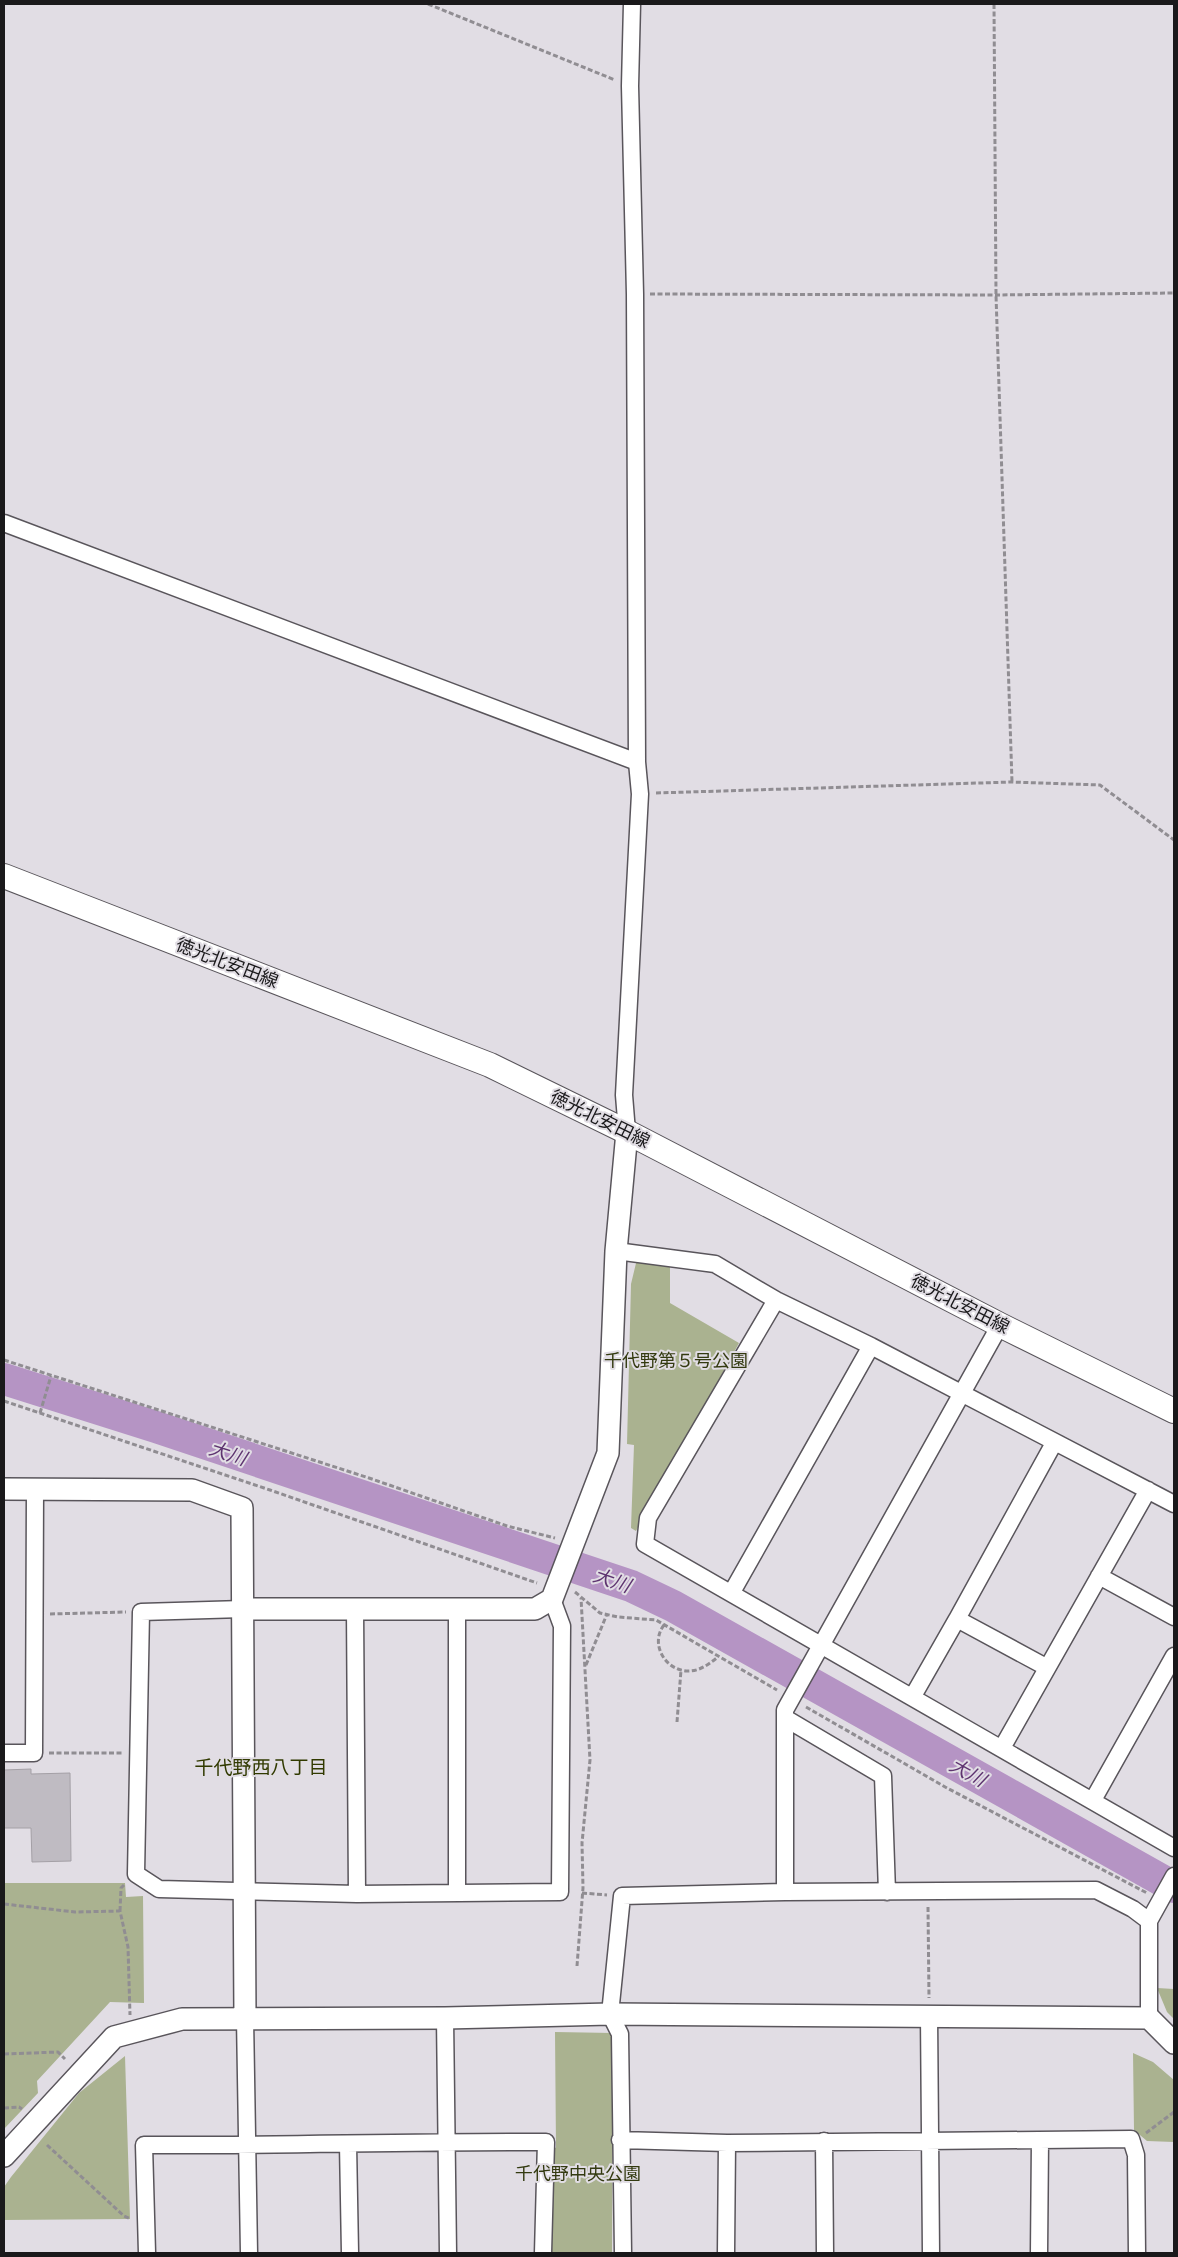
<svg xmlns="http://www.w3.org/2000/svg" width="1178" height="2257" viewBox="0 0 1178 2257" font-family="Arial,'Noto Sans JP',sans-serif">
	<rect width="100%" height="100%" fill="#e1dde4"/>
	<path fill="#aab290" d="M637,1259l33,4v40l69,40 -103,188 -5,-3 3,-83 -7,-1 4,-160z
		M4,1883h121l1,14 17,-1 1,107 -34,-1 -73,79 1,12 -34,36z
		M1157,1988l17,1v30l-7,-7z
		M555,2032l58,1 -1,220h-66v-111l10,6z
		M1133,2053l20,9 21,18v62l-27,-1 -13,-11z
		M125,2056l5,163 -126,1v-33l7,-10 68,-84z"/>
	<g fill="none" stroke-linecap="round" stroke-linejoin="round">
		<path stroke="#b594c4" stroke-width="32" d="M4,1379l152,48 475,159 42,20 501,281"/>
	</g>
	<path fill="#bfbbc2" stroke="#a4a0a6" d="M31,1769v5l39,-1 1,88 -39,1 -1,-34h-27v-58z"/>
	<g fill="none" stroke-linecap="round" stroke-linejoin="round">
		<g stroke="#59555b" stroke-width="19">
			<path id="minor" d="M4,523l633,239
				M627,1132l-3,-37 16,-301 -3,-32 -2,-468 -5,-208 2,-82
				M616,1251l99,13 61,36 95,46 303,158
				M776,1300l-128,218 -3,26 529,304
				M1099,1576l75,41
				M732,1592l139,-246
				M243,1609l-102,3 -5,262 23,15 198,5 203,-2 2,-266 -10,-27
				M355,1609l2,285
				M1046,1667l-89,-48 97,-176
				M913,1696l44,-77
				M785,1718l98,58 4,116
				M1002,1748l146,-258
				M4,1753h30l1,-263
				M1093,1800l81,-144
				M785,1892v-182l215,-385
				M457,1893v-284
				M929,2015l2,238
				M245,2018l4,235
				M445,2018l3,235
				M1149,2018v-97l25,-45
				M620,2140l107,3 404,-4 5,16 1,98
				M824,2141l1,112
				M348,2144l2,109
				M147,2253l-3,-108c134,1 268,-4 402,-3l-3,111
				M623,2253l-3,-219 -10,-20 12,-118 163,-4 311,-2 37,19 16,12
				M726,2253l1,-110
				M1039,2253l1,-113"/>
		</g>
		<g stroke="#59555b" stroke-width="24">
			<path id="tertiary" d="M4,1489l188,1 50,18 3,510
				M243,1609h292l17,-10 56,-146 8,-202 11,-119
				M4,2156l110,-119 68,-18 263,-1 165,-4 539,4 25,25"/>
		</g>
		<g stroke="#59555b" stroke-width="26">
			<path id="secondary" d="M4,876l486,189 137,67 373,193 174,86"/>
		</g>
		<path stroke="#908d92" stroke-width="3" stroke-dasharray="5 2.5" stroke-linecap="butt" d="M428,4l187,76
			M994,4l2,291 16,487
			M650,294l346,1 178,-2
			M656,793l356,-11 88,3 74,55
			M4,1360l365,118 138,48 48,12
			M4,1401l266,89 267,93
			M40,1413l11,-37
			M575,1592l25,21 18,4 38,3 121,70
			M50,1614l76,-2
			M664,1625c-14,18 0,44 22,46 13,1 23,-7 32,-14
			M586,1665l21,-51
			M806,1707l141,81 200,105
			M677,1722l4,-52
			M49,1753h74
			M582,1893l25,2
			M4,1904l71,8 45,-1 8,36 2,68
			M928,1907l1,91
			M120,1911l1,-23 3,-3
			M577,1966l6,-78 -1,-45 8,-83 -9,-162
			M4,2054l54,-2 7,7
			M4,2108l15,-1 3,2
			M1146,2133l28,-21
			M47,2145l77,71 7,3"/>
		<use href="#minor" stroke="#fff" stroke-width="16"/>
		<use href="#tertiary" stroke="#fff" stroke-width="21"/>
		<use href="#secondary" stroke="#fff" stroke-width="24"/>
	</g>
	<g text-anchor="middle" stroke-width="4" stroke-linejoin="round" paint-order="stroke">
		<g font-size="18" fill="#1a191b" stroke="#e1dde4">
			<text transform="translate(227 963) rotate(21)" y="6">徳光北安田線</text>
			<text transform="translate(600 1119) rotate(26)" y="6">徳光北安田線</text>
			<text transform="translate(960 1304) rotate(27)" y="6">徳光北安田線</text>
		</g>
		<g font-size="18" fill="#333a10" stroke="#e1dde4">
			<text x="676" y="1367">千代野第５号公園</text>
			<text x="578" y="2180">千代野中央公園</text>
		</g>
		<g font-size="19" font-style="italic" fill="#5e3470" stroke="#e1dde4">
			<text transform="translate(228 1453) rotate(18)" y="7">大川</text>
			<text transform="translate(612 1580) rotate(19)" y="7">大川</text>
			<text transform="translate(968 1772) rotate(29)" y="7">大川</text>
		</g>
		<g font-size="19" fill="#313a00" stroke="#e1dde4">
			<text x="261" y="1774">千代野西八丁目</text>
		</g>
	</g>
	<rect width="1178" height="2257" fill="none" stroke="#1a191b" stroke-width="10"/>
</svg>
